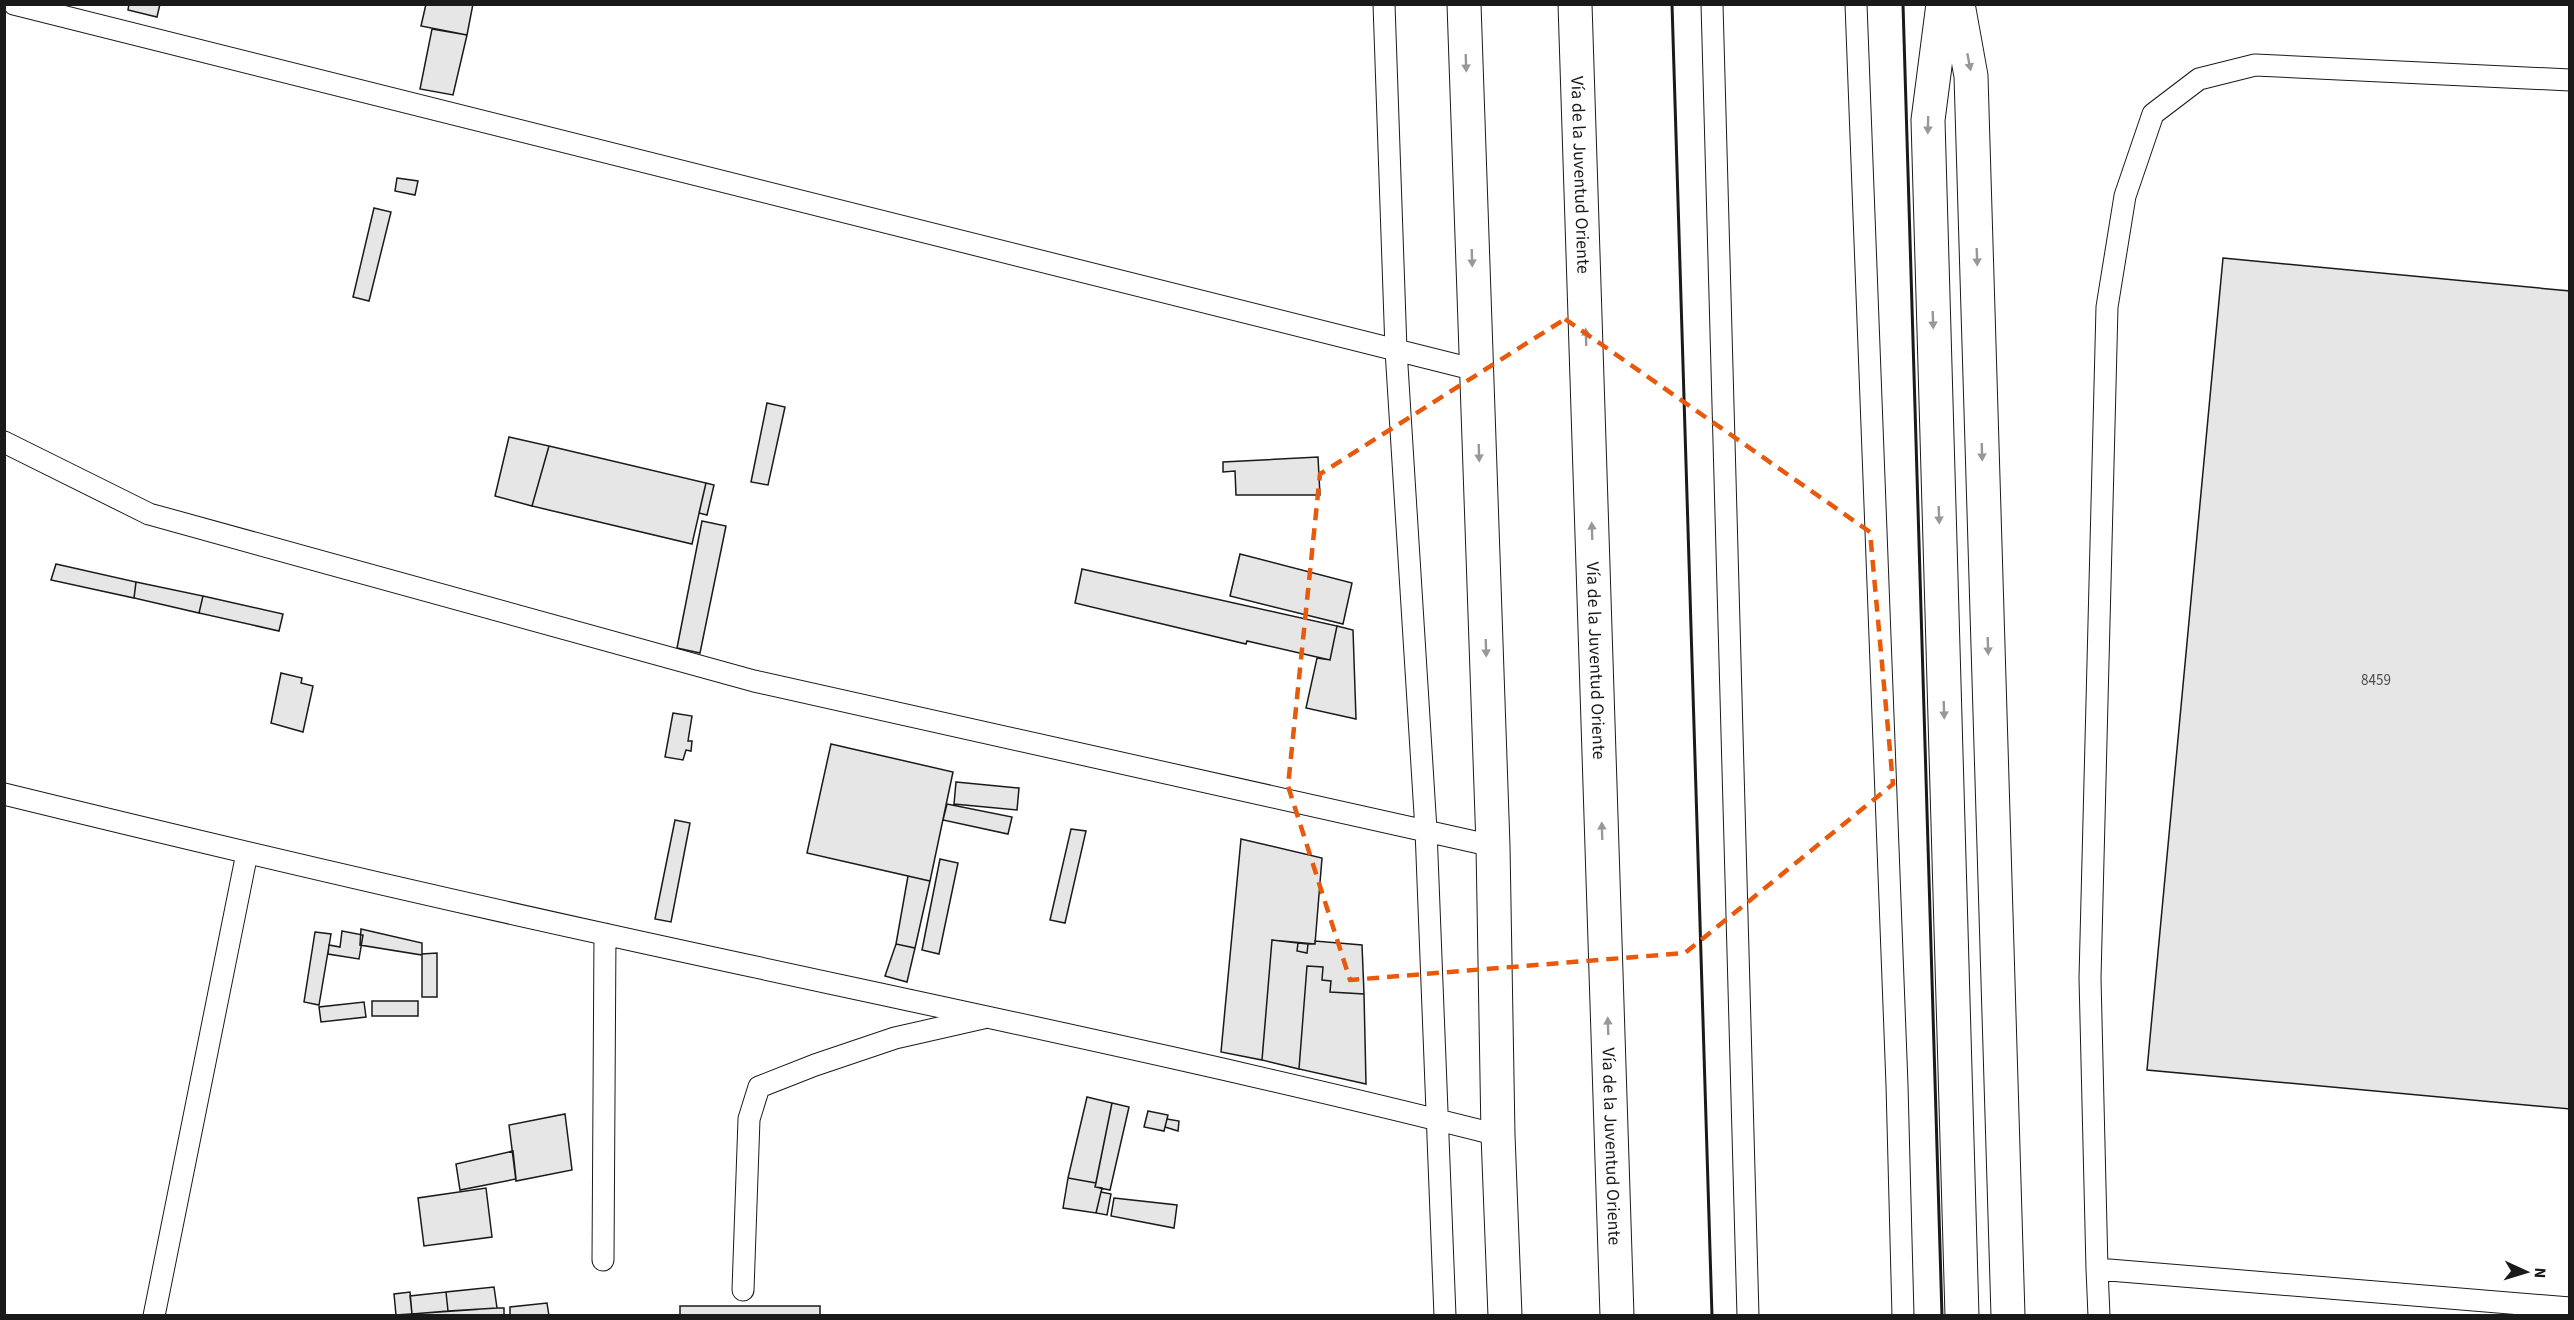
<svg xmlns="http://www.w3.org/2000/svg" width="2574" height="1320" viewBox="0 0 2574 1320" font-family="'Source Sans 3',sans-serif">
	<rect width="100%" height="100%" fill="#fff"/>
	<path fill="#e6e6e6" stroke="#1a1a1a" stroke-width="1.5" d="M129,4h31l-3,13 -29,-7z
		M426,4h47l-6,31 -46,-9z
		M432,29l35,6 -14,60 -33,-6z
		M397,178l21,3 -3,14 -20,-4z
		M374,208l17,4 -22,89 -16,-4z
		M2223,258l347,33v818l-423,-39z
		M767,403l18,4 -17,78 -17,-3z
		M509,437l40,9 -17,60 -37,-10z
		M549,446l157,37 -14,61 -160,-38z
		M1318,457l2,38h-84l-1,-24 -12,1v-10z
		M706,483l8,2 -7,30 -8,-2z
		M702,521l24,5 -26,127 -23,-5z
		M1240,554l112,29 -9,41 -113,-28z
		M56,564l80,18 -2,16 -83,-18z
		M1082,569l255,57 -7,34 -83,-19 -1,3 -171,-41z
		M136,582l67,14 -4,17 -65,-15z
		M203,596l80,18 -4,17 -80,-18z
		M1337,626l16,4 3,89 -50,-11 11,-50 13,2z
		M281,673l21,5 -1,5 12,3 -10,46 -32,-9z
		M673,713l19,3 -4,25h4l-1,10 -5,-1 -3,10 -18,-3z
		M831,744l122,28 -23,109 -123,-28z
		M956,782l63,6 -2,22 -63,-6z
		M947,804l65,13 -4,17 -65,-14z
		M675,820l15,3 -19,99 -16,-3z
		M1071,829l15,2 -21,92 -15,-3z
		M1241,839l81,19 -7,86 -43,-4 -10,120 -41,-8z
		M940,859l18,4 -19,91 -17,-4z
		M908,876l22,5 -15,67 -19,-4z
		M361,929l61,14v12l-62,-10z
		M342,931l21,4 -4,24 -31,-5 1,-9 11,2z
		M315,932l16,2 -12,71 -15,-3z
		M1272,940l26,3 -1,8 10,2 1,-9h7v-3l47,4 2,49 -34,-2 1,-11 -9,-1 1,-13 -16,-1 -8,103 -37,-9z
		M1298,943l10,1 -1,9 -10,-2z
		M896,944l19,4 -8,34 -22,-6z
		M437,953v44h-15v-43z
		M1307,966l16,1 -1,13 9,1 -1,11 34,2 2,90 -67,-15z
		M372,1001h46v15h-46z
		M364,1002l2,15 -45,5 -2,-15z
		M1087,1097l25,6 -16,80 -28,-5z
		M1112,1103l17,4 -19,83 -15,-3z
		M1148,1111l20,4 -4,16 -20,-4z
		M565,1114l7,56 -56,11 -7,-56z
		M1167,1119l12,2 -1,10 -13,-4z
		M513,1151l3,28 -56,11 -4,-26z
		M1068,1178l28,5 -1,4 7,1 -6,25 -33,-5z
		M486,1188l6,49 -68,9 -6,-48z
		M1101,1192l10,2 -4,21 -11,-2z
		M1114,1198l63,7 -3,23 -63,-12z
		M494,1287l3,21 -49,3 -2,-19z
		M410,1292l2,22 -16,1 -2,-21z
		M446,1292l2,19 -36,3 -2,-18z
		M547,1303l2,13h-39v-9z
		M680,1306h140v10h-140z
		M497,1308h7v8l-108,-1z"/>
	<g fill="none" stroke-linecap="round" stroke-linejoin="round">
		<g stroke="#1a1a1a" stroke-width="23">
			<path id="service" d="M14,4l1462,366
				M1384,4l12,346 30,480 19,486
				M1712,4l36,1312
				M1856,4l41,1081 6,231
				M2570,80l-315,-15 -56,14 -46,35 -28,82 -18,111 -17,671 7,291 473,39
				M4,442l145,72 605,167 739,165
				M4,794c200,49 400,96 600,140 299,66 598,126 894,201
				M603,1260l2,-326
				M2097,1269l2,47
				M743,1290l6,-171 10,-32 56,-22 80,-27 88,-20
				M154,1316l93,-463"/>
		</g>
		<g stroke="#1a1a1a" stroke-width="35">
			<path id="secondary" d="M1943,4l-15,116 34,1196
				M1958,4l13,72 37,1240"/>
		</g>
		<g stroke="#1a1a1a" stroke-width="35">
			<g id="trunk">
				<path d="M1464,4l29,842 5,289 7,181"/>
				<path id="s1" d="M1575,4l42,1312"/>
			</g>
		</g>
		<use href="#service" stroke="#fff" stroke-width="21"/>
		<use href="#secondary" stroke="#fff" stroke-width="33"/>
		<use href="#trunk" stroke="#fff" stroke-width="33"/>
		<path stroke="#1a1a1a" stroke-width="3" d="M1672,4l40,1312
			M1903,4l39,1312"/>
	</g>
	<defs><path id="oneway-solid" d="M-6-.8H1V-3.2L6.5 0L1 3.2V.8H-6Z" transform="scale(1.5)"/></defs>
	<g fill="#989898">
		<use href="#oneway-solid" transform="translate(1969 62) rotate(79)"/>
		<use href="#oneway-solid" transform="translate(1466 63) rotate(88)"/>
		<use href="#oneway-solid" transform="translate(1928 125) rotate(91)"/>
		<use href="#oneway-solid" transform="translate(1977 257) rotate(88)"/>
		<use href="#oneway-solid" transform="translate(1472 258) rotate(88)"/>
		<use href="#oneway-solid" transform="translate(1933 320) rotate(88)"/>
		<use href="#oneway-solid" transform="translate(1586 337) rotate(-92)"/>
		<use href="#oneway-solid" transform="translate(1982 452) rotate(88)"/>
		<use href="#oneway-solid" transform="translate(1479 453) rotate(88)"/>
		<use href="#oneway-solid" transform="translate(1939 515) rotate(88)"/>
		<use href="#oneway-solid" transform="translate(1592 531) rotate(-92)"/>
		<use href="#oneway-solid" transform="translate(1988 646) rotate(88)"/>
		<use href="#oneway-solid" transform="translate(1486 648) rotate(88)"/>
		<use href="#oneway-solid" transform="translate(1944 710) rotate(88)"/>
		<use href="#oneway-solid" transform="translate(1602 831) rotate(-92)"/>
		<use href="#oneway-solid" transform="translate(1608 1026) rotate(-92)"/>
	</g>
	<path fill="none" stroke="#e8590c" stroke-width="4.5" stroke-dasharray="12 8" stroke-linejoin="round" d="M1565,319l305,213 23,252 -208,169 -335,27 -62,-194 32,-312z"/>
	<g text-anchor="middle" stroke-width="4.5" stroke-linejoin="round" paint-order="stroke">
		<g font-size="15" fill="#4d4d4d">
			<text x="2376" y="685">8459</text>
		</g>
		<g font-size="18" fill="#1a1a1a" stroke="#fff">
			<text dy="6" stroke="none"><textPath href="#s1" startOffset="171">Vía de la Juventud Oriente</textPath></text>
			<text dy="6" stroke="none"><textPath href="#s1" startOffset="657">Vía de la Juventud Oriente</textPath></text>
			<text dy="6" stroke="none"><textPath href="#s1" startOffset="1143">Vía de la Juventud Oriente</textPath></text>
		</g>
	</g>
	<rect width="2574" height="1320" fill="none" stroke="#1a1a1a" stroke-width="12"/>
	<g transform="translate(2526 1272) rotate(94)" stroke="#ffffff" stroke-width="4.5" paint-order="stroke">
	<path d="M0-4.5L10 22L0 15L-10 22Z" fill="#1a1a1a"/>
	<text y="-9" font-size="16" font-weight="bold" text-anchor="middle" fill="#1a1a1a">N</text>
	</g>
</svg>
